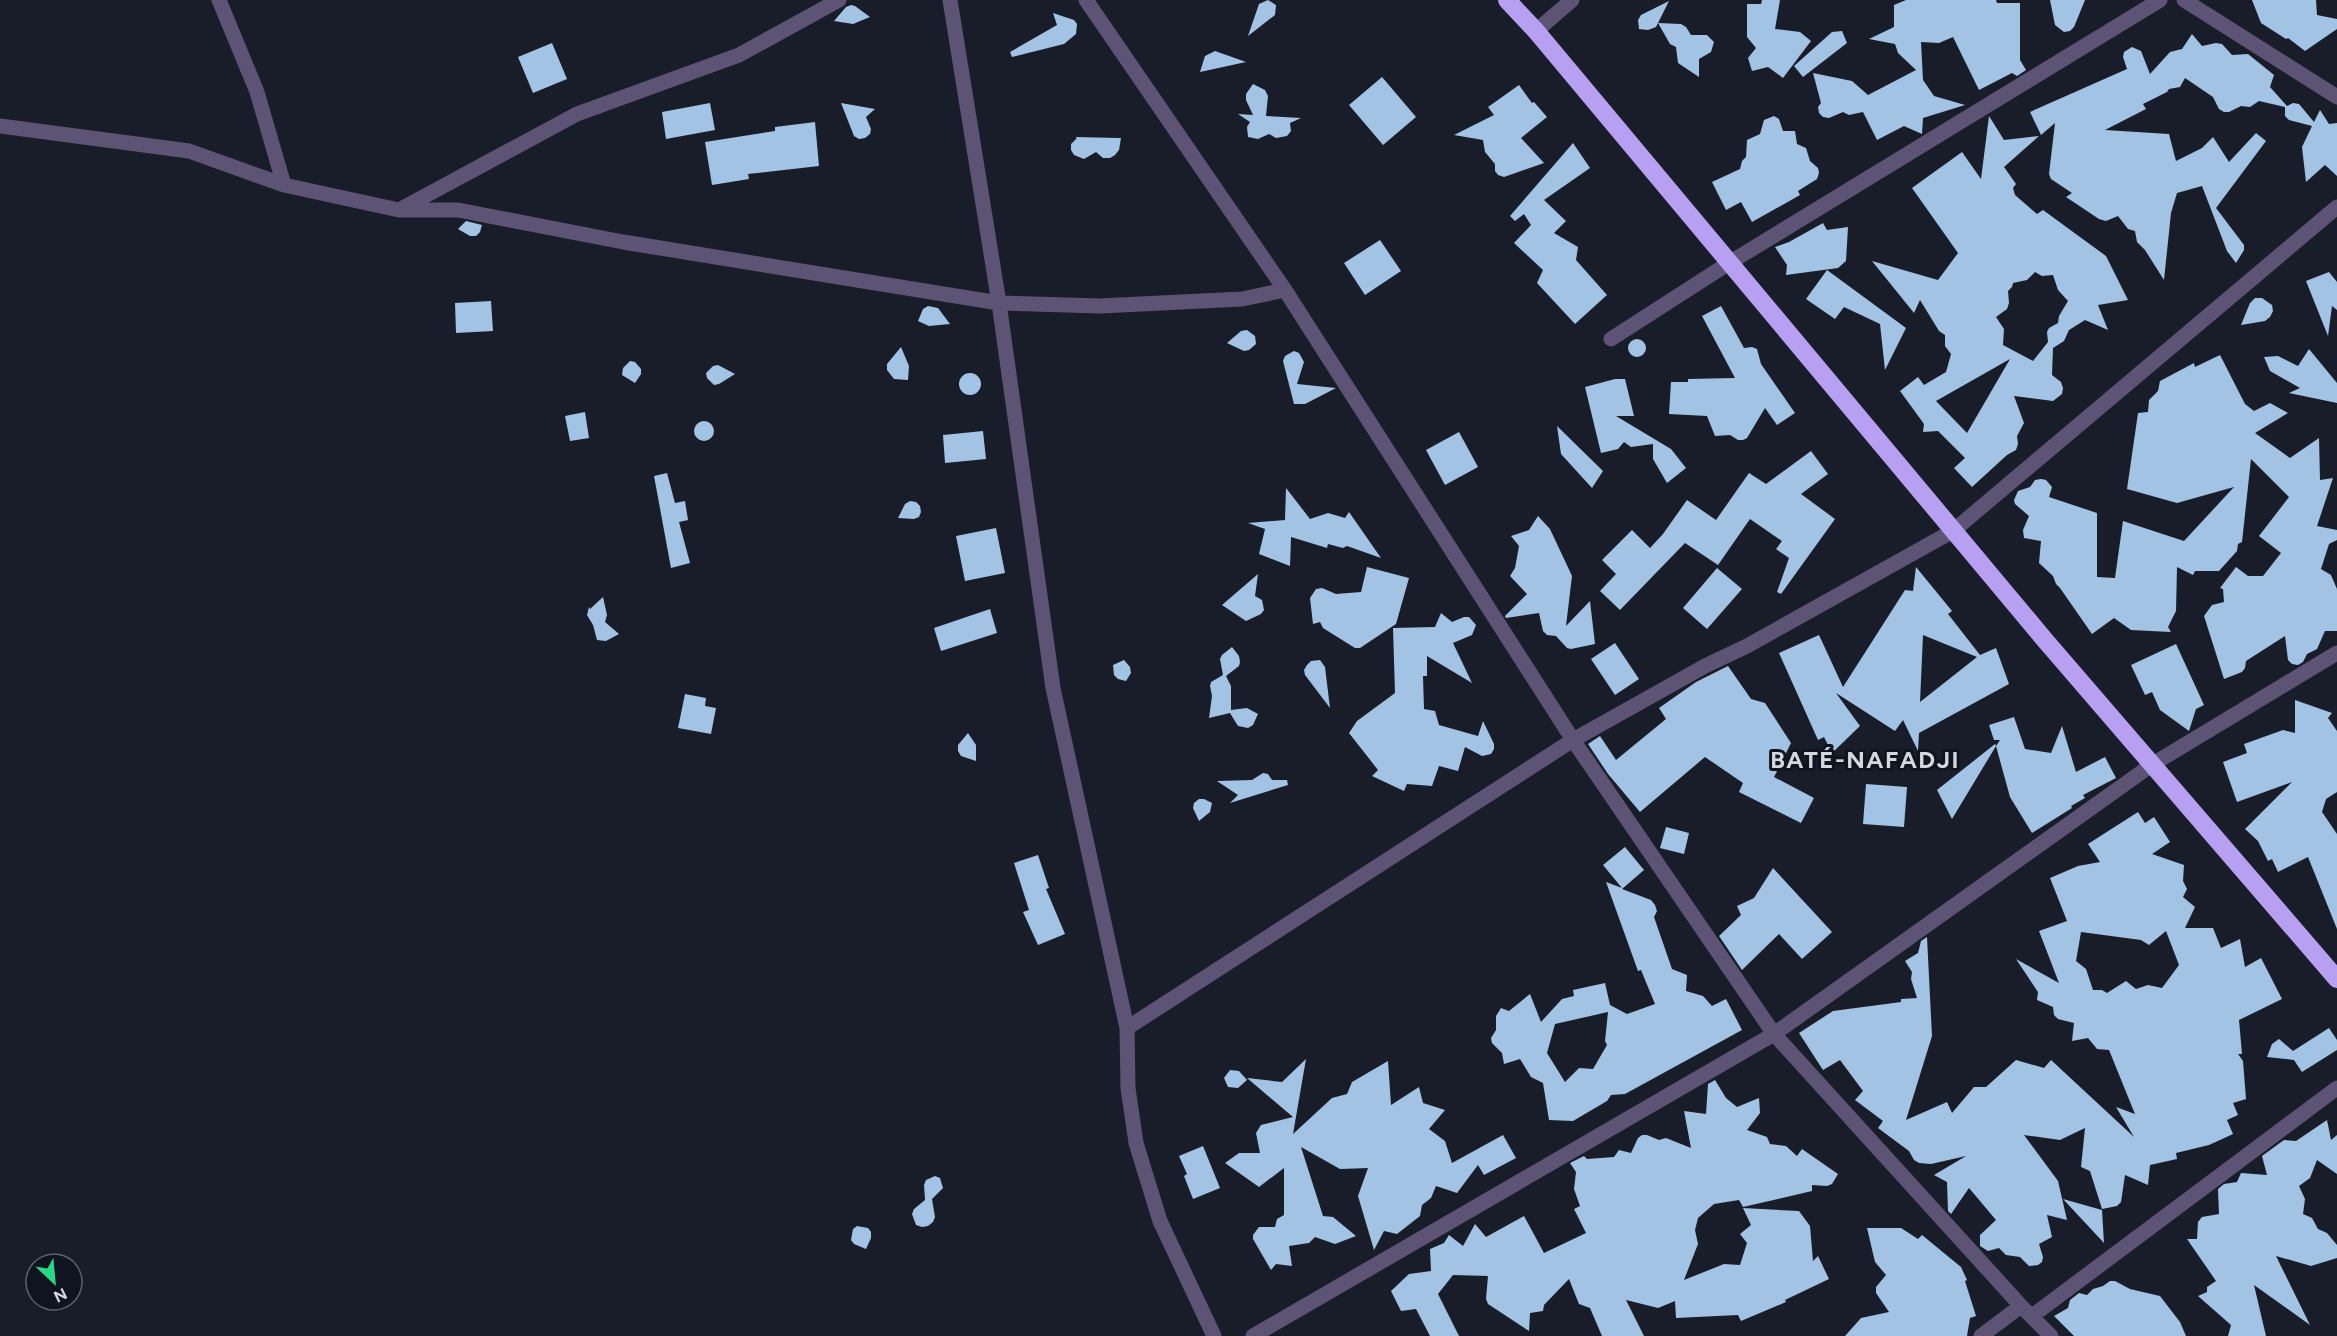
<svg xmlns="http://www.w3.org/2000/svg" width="2337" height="1336" viewBox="0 0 2337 1336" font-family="Figtree,sans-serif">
	<rect width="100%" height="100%" fill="#191d29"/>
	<path fill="#a3c3e4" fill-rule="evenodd" d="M1268,0l8,5 -1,10 -27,21 11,-32z
		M1762,0h18l-5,29 25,3 11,9 -28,37 -15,-11 -16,4 -4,-13 8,-10 -9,-11v-33h14z
		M1906,0h90l1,3h23v57l6,10 -9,6 -5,-3 -33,17 -26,-53 -14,6 -18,-1 2,38 11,16 31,9 -42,13 -1,16 -18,-8 -27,14 -14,-28 -14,3 -6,-3 -14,6 -6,-1 -4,-4 -1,-6 3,-4 -8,-30 39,8 16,14 48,-25 -18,-17 -3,-9 -26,-5 25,-12v-22z
		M2050,0h35l-11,27 -4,4 -6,1 -9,-7z
		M2252,0h64l1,15 20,4v10l-32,22 -17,-13 -2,1 -25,-16z
		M1669,1l-11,22 23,1 5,3 5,8h16l7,7 -3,10 -12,7v18l-21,-14 -2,-16 -6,-3 -12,-21 -2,4 -8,3 -9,-1 -1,-9 3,-5z
		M851,5l4,1 15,11 -17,7 -19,-3 12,-14z
		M1053,13l21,7 3,4 -1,10 -12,10 -52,13 -2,-5 47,-27z
		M1842,31l5,12 -44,34 -9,-11 38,-34z
		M2192,34l10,12 14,-3 6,1 10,11 16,-1 26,21 -4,12 17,19 6,-3 6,1 15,18 6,-12 9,14 8,-1v53l-12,-11 -19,17 -4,-35 10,-21 -23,-6 -4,-4v-9l-26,-6 -9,6 -9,-1 -12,6h-5l-5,-3 -6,-12 -28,-19 -5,9 -11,2 -2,3 -24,12 3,5 -41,21 64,4 7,27 26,-13 11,-11 16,25 27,-29 10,8 -50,67 28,37v5l-8,13 -9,-12 -25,-65 -25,7 -6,20 -7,67 -19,-30 -8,-8 -2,-11 -7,-2 -10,-13 -12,5 -7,-2 -33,-22 6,-4 -21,-14 -2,-5 6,-51 -14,12 -11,-23 97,-43 -4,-12 1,-5 8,-5 9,4 9,23 20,-22 12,-3z
		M552,43l15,36 -34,14 -15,-36z
		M1215,51l31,11 -46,10 5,-16z
		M1382,77l34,40 -33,28 -34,-40z
		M1253,84l12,6 3,6 -2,20 35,2 -11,5 1,8 -4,5 -11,2 -7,-4 -11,5 -10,-2 -1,-10 3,-5 -12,-8 15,1 -7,-15v-6z
		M1519,85l13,18 2,-1 13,15 -26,21 23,25 -40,14 -6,-2 -3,-4v-7l-10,-12 -2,-12 -29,-5 40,-20 -6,-8z
		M710,103l5,27 -49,9 -4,-27z
		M841,103l34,6 -9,8 5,12 -1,5 -5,4 -6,1 -5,-3z
		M1774,116l5,3 4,12h12l2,13 9,4 4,13 8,7 1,5 -2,6 -19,12 2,4 -48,27 -11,-20 -15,8 -14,-28 28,-13 2,-8 4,-4 1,-17 13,-6 4,-14z
		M1989,116l15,24 35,-4 -35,31 12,17 -3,4 2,7 22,19 6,-4 63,46 22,44 -30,5 10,25 -23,-10 -16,10 -5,11 -11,7 -1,27 9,7 2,6 -1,6 -9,7 -39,-5 10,27 -7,13 1,8 -2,6 -9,5 -35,32 -18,-19 11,-10 -27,-27 -15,1 1,-8 -24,-33 18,-14 6,8 22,-13 5,-18 -6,-8v-11l-6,-4 -19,-31 -6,13 -42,-52 66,19 20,-27 -46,-65 50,-36 19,27zM2035,272l7,4 11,-1 5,15 10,11 -9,15 -1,7 -9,5 -2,4 1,10 -15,19 -30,-16 1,-16 -8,-12 11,-8 2,-6 -1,-12 4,-4 1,-4 14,-3zM2010,359l-43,74 -31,-32z
		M815,122l4,44 -71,8 1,5 -37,6 -7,-43 70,-11v-4z
		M1075,137l44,1h2l-2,12 -4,5 -5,3h-7l-7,-6 -12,7 -10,-4 -3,-5v-6l6,-6z
		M1573,143l17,25 -46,32 22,21 -12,12 24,14 -2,13 31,35 -32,29 -38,-41 6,-13 -29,-27 17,-18 -7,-11 -9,7 -5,-5z
		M466,221l16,4 -2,7 -4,4h-6l-12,-7z
		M1823,223l4,7 21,-3 -2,34 -8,7 -52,7 1,-10 -12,-18 14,-5z
		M1380,240l21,31 -36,24 -21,-32z
		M1827,270l79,58 -21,42 -5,-46 -36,-17 -9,12 -29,-20z
		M2329,272l8,10v28l-5,-4 -4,30 -22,-55z
		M2255,298h7l10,7 1,6 -3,6 -5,4 -24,4 9,-22z
		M491,301l2,30 -37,2 -1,-30z
		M928,306l10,2 12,16 -21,2 -11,-5 5,-12z
		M1721,306l23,42 8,-1 5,2 4,15 34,49 -18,12 -12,-17 -18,30 -4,2h-5l-8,-5 -15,1 -8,-20 -38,-2 2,-32h17v-3l47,-1 -33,-62z
		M1247,330l8,6 1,8 -7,6 -5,1 -17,-8 14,-12z
		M1628 348a9 9 0 1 1 18 0a9 9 0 1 1-18 0Z
		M901,347l8,19 -1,14 -14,-1 -7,-9v-6z
		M2309,349l28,34v20l-48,-10 11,-5 -30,-17 -6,-14 14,-1 20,10z
		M1294,351l5,2 5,9 -7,22 39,4 -31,16h-11l-11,-43 2,-5z
		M2220,355l25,49 9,7 16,-8 18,10 -33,20 35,25 29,-20 1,42 13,-2 -16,48 20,4v10l-8,4 -8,25 10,6 6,14v42h-12l-8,18 -10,5 -4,8 -5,3 -6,-1 -4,-4 -3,-24 -39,25 -1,7 -3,4 -18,7 -20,-63 8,-11 12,-3 -1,-13 -3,-1 16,-21 12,9h15l18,-23 -22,-17 30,-39 -38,-38 -9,83 -4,2 -1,7 -18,20h-24l-2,4 -16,-8 -1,44 -8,16 3,5 -40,-2 -17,-12 -22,16 -32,-46 -4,-4 -3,-8 -14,-13 2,-22 -17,-3 -1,-8 6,-14 -14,-12 -1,-4 4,-9 12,-4 5,-7 6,-1 5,1 6,7 -3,10 48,16v64l18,1 8,-57 61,20 50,-54 -57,16 -50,-14 11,-76 10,-1 1,-12 9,-9 2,-10 34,-18 1,4z
		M630,361l5,1 6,7v5l-6,9 -13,-8 1,-7z
		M718,365l17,9 -16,10 -5,1 -7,-7 -1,-5 7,-7z
		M959 384a11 11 0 1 1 22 0a11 11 0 1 1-22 0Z
		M1615,379h10l9,37h-18l55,33 15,19 -19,15 -14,-24v-15l-22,3 -7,-5 -6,7 -17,4 -16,-66z
		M585,412l4,26 -19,3 -5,-25z
		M694 431a10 10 0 1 1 20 0a10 10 0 1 1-20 0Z
		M1557,426l46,45 -11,17 -31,-34z
		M983,431l3,28 -41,4 -2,-28z
		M1459,432l19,35 -33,18 -19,-35z
		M1811,451l17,23 -27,20 34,25 -54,75 -4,-2 12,-34 -13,-9 6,-8 -32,-22 -32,46 -33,-22 -65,67 -20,-19 16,-17 -14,-14 30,-30 18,18 13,-14 24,-34 29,20 33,-47 17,11z
		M667,473l8,30 10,-2 3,19 -9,2 11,41 -19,5 -17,-92z
		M1286,488l24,31 18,-6 17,5 4,-6 32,46 -34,-12 -4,2 -15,-4 -1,4 -36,-11 -1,29 -31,-12 6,-25 -17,-6 37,-3z
		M910,501l6,1 4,4 1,6 -2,5 -5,2 -16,-1 7,-14z
		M1538,516l12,13 22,47 -6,50 24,-25 5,43 -24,5 -4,-1 -11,-12 -9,-1 -4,-4 -4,-18 -33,5 -1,-2 22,-22 -17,-18 5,-8 4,-22 -8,-10 18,-6z
		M996,528l9,45 -40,8 -9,-45z
		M1367,567l42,11 -13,46 -36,24h-5l-32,-20 -3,-6 -7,2 -3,-26 6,-9 6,-1 14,6 25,-2z
		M1916,567l36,44 -4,3 32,41 16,-7 13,36 -90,49 -1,18 -15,-31 -8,11 -59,-38 24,33 -28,27 -8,-16 -6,3 -39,-87 40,-18 24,52 62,-97 8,1zM1923,635l54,22 -57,45z
		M1717,568l25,21 -35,40 -24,-21z
		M1258,574l-3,22 7,4 2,10 -3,4 -15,7 -24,-16z
		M603,597l4,18 -2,7 14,12 -13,7 -9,-1 -4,-15 -6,-10 2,-8 1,2z
		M990,609l7,24 -56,18 -7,-23z
		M1441,613l11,9 12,-5h5l7,8 -4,10 -19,8 19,40 -45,-27v20h-4l1,33 11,2 4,14 39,11 5,-15 11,23v5l-3,5 -9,2 -17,-9 -7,24 -19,-5 -7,20 -25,-2 -3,7 -32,-15 6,-6 -29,-37 8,-12 38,-28 -2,-65 42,-1z
		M1615,643l24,36 -24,16 -24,-36z
		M2176,644l28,61 -8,4 -7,22 -29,-21 -8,-18 -7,3 -14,-30z
		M1232,647l7,9 1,6 -1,4 -13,10 5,10v24l16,-2 11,6 -5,11 -5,3 -10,-2 -8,-13 -21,5 3,-22 -2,-10 1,-4 12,-7 -3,-16 2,-4z
		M1124,660l6,7 1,6 -5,8 -8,-2 -4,-4 -1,-10z
		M1320,660l5,7 5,41 -25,-33 -1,-5 3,-5 4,-4z
		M1728,666l23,33 14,4 26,40 -17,34 40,21 -13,25 -62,-31 4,-9 -38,-26 -65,55 -32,-38 -20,-30 12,-8 16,24 50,-41 -7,-11 37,-26z
		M685,694l21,4 -1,8 11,2 -5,26 -33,-6z
		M2295,700l37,13 -4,5 9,13v61l-11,7 -4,13 15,22v95l-29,-72 -30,15 -6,-13 -4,2 -10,-20 -13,-12 47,-47 -55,20 -14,-40 24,-9 -3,-9 39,-14 12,3z
		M2014,717l11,32 26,4 11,-27 14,46 29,-15 11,21 -33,17 2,3 -14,8 1,2 -40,25 -22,-36 -14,-51 -44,73 -15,-29 58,-46 1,2 4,-6h-6l-5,-15z
		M968,733l8,12v16l-15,-5 -3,-5v-6z
		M1263,773l5,1 4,6h15l1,5 -58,18 8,-8 -21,-14 35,-1z
		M1866,784l41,3 -3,40 -41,-3z
		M1199,799h5l8,4 -2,9 -11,9 -6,-13 1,-5z
		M2138,812l7,11 9,-6 16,25 -18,12 32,11 -1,16 4,8 -4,8 12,10 -10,21h28l8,20 19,-9 5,28 16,-9 21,41 -43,21 3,34h-4l5,7 3,38 -13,4 5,12 -11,5 6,14 -24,11 -33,8 1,6 -27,6 -2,20 -23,-10 -4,27 -4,4 -15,3 -12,-38 -9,-4 4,-39 -25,12 -36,-5 34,46 9,39 -20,-5 5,22 -13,7 4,13 -1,5 -4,3 -9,1 -9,-9 -14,-2 -7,-7 -11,3 -8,-5v-11l16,-15 -27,-32 -18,26 -3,-3 -1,-29 -13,-7 32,-19 -35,8 -12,-1 -5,-3 -5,-9 -31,-23 5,-7 -28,-21 8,-9 -23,-31 -17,10 -24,-37 34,-22 68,-9v-3l16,-1 -6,-19 1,-7 -7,-11 13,-8 3,-12 6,-4 5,99 -26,84 41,-18 5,11 22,-26h12l30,-27 28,8 7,-8 83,77 -18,-30 19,7 -26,-64 -12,-1 -9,-11 -16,3 2,-18 -16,-4 -4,-4 -1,-8 -16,-7 1,-8 -22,-33 43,24 -20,-52 28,-10 -17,-43 28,-12 22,-4 -12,-18zM2166,931l13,34 -17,23 -14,-3 -12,4 -10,-8 -19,12 -5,-3h-9l-7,-21 -10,-8 5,-29 60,8 8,5z
		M1666,827l23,6 -5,21 -24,-6z
		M1625,847l19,23 -22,19 29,11 4,5 2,6 -3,6 18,52 15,6 -1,16 17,5 9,10 14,-7 16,31 -117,64 -14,1 -4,6 -34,20 -24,-1 -6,-37 -12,-6 -11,-18 -16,5 -2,-11 -10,-10 -1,-5 5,-8v-14l5,-8 8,3 21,-17 11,28 21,-23 12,-3 -1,-6 32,-7 5,22 17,9 28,-10 -14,-34 -3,1 -32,-89 16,6 -19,-23zM1608,1012l-3,29 2,4 -14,24 -14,-1 -14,14 -18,-29 8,-29z
		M1038,855l11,33 -3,1 19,45 -27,11 -15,-33 6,-2 -15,-47z
		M1773,868l59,64 -30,27 -23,-25 -37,36 -23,-34 22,-21 -4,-9 17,-8z
		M2329,1028l8,12v10l-35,22 -8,-12 -27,-3 5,-13 7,-5 14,12z
		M1306,1059l-13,75 39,-36 15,-4 5,-12 36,-21 3,44 28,-18 4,16 22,7 -16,19 16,12 7,22 51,-28 13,23 -32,17 -6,-10 -21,28 -21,-7 -5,12 -9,7 -2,11 -23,18 -13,-3 -10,19 -16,-54 10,-28 -28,1 -39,-22 22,69 10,1 23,19 -21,8 -20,-7 -6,6 -20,3 3,20 -16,-2 -5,6 -18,-31v-4l6,-8h16l2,-8 7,-4v-47l-25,19 -34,-24 14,-10h21l-4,-20 5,-8 32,-8 -46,-39 35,4z
		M1230,1070l9,1 8,9 -9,8 -10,-1 -4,-9z
		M1715,1080l11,18 11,9 22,-9 1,15 -13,17 20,7 3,7 16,2 11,10 5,-7 36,25 -6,10 -5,2 -15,-1v6l-69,16 -4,-7 -25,4 -16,14 -3,12 3,14 -14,36 40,-16 16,1 7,-22 -7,-9 11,-9 -8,-17 56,3 11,15 3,35 5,-5 11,23 -44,21 1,2 -45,19 -3,-6 -62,3 -1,-17 -17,7 -32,-8 18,36h-42l-12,-28 -11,-4 -10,-25 -25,26 -1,6 -13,2 -1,18 -41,-27 -2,-5 2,-23 -35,-1 -15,19 21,42h-29l-14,-27 -15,2 -10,-20 18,-17 22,-3 -1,-22 14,-6 5,-8 14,11 12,-22 11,13 38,-21 20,37 42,-20 -12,-24 6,-3 -6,-17 2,-17 -6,-9 14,-7 3,3 27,-2 5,-7 12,3 7,-15 4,-3h5l12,5 7,-2 25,10 -7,-37 22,3 2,-30z
		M2327,1120l4,20 6,-5v39l-20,-14 -7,18 -11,8 6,13 -2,15 9,4 6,11 9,4 10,12v13l-26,8 -35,-10 34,69 -56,-40 12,51h-38l3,-11 -33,-29 9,-4v-5l9,-6 -29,-42h10l1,-17 4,-5 17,-3 -1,-25 6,-5 13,-2 4,-9 26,2 -5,-19 22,-16 12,1z
		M1203,1146l17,42 -27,11 -9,-23 3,-2 -8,-18z
		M935,1176l5,2 3,10 -11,11 3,18 -2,5 -5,4 -6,1 -6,-2 -4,-11 2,-5 11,-9 -1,-15 2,-5z
		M2063,1199l39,11 2,33z
		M857,1226l11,2 3,4v6l-5,11 -12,-5 -3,-4 2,-11z
		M1867,1228h34l17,11 4,-4 39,32 6,13 -2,1 11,35 -6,2 -3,18h-122l16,-18 28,-6 -13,-19v-6l10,-12 -11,-13z
		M2110,1281h5l15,8 30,7 20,26 6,14h-112l-20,-20 14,-8 2,-8 9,-7 8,2 6,-6 10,-3z"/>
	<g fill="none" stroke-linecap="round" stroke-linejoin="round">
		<path stroke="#5d5475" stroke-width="15" d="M219,0l38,92 27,93
			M950,0l49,303 54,385 74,340 1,60 8,55 24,78 54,115
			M1086,0l199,290 288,450 201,294 247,272 30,30
			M2184,0l153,97
			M1536,31l36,-31
			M0,126l189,25 95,34 115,25 178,-96 162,-59 100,-55
			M402,210h56l165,32 376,61 101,3 142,-7 43,-9
			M1611,339l118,-76 431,-263
			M1127,1028l446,-288 132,-74 42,-20 206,-115 384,-324
			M2032,1316l305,-228
			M1253,1336l521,-302 379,-270 184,-111
			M1981,1336l40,-30"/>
		<path stroke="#b79ff2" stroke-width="18" d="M1507,0l29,31 508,608 293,340"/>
	</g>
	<g text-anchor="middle" stroke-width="6" stroke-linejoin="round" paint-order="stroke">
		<g font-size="24" font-weight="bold" letter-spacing="1.5" fill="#d5d7e0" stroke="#101320">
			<text x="1865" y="768">BATÉ-NAFADJI</text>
		</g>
	</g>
	<g transform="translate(54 1282) rotate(154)"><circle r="28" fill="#101320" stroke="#5f616d" stroke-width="1.5"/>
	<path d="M0-4.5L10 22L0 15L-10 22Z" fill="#29d885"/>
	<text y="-9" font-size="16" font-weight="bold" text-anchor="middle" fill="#d5d7e0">N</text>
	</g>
</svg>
